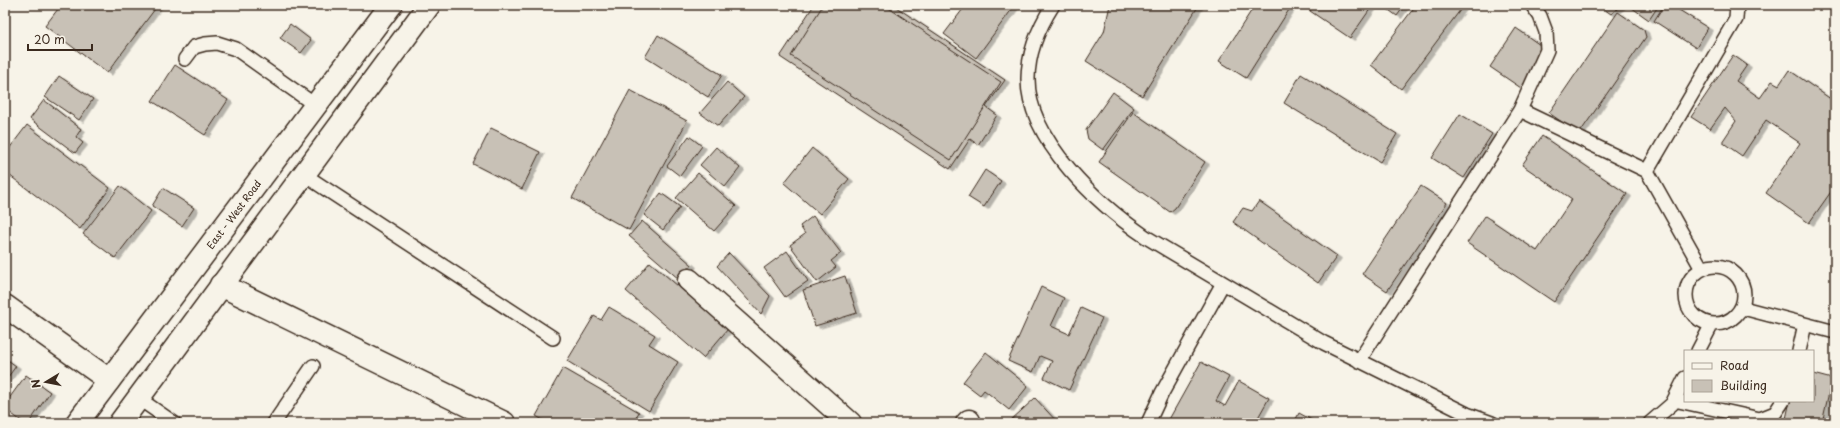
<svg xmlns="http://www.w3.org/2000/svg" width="1840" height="428" viewBox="0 0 1840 428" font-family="'Playpen Sans',sans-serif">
	<defs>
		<filter id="shadow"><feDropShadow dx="4.5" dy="2.5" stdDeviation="0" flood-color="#0004"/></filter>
	</defs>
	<rect width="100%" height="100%" fill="#f7f3e8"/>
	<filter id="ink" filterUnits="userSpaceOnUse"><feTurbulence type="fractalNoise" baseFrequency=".025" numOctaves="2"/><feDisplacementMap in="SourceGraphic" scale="8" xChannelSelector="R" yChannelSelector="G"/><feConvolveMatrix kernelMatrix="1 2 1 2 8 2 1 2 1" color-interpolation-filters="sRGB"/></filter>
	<g filter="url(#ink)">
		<path fill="#c8c1b6" stroke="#3b2a1e" filter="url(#shadow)" d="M61,5h97l-51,68 -62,-47z
			M814,5h79l112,75 -19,27 11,8 -19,30 -8,-6 -20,30 -170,-112z
			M823,5h61l117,77 -50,78 -160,-104z
			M966,5h49l-39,53 -32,-24z
			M1110,5h89l-57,91 -56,-35 18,-29z
			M1255,5h37l-46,73 -27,-17z
			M1314,5h59l-23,33 -40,-27z
			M1382,5h23l-8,11z
			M1416,5h48l-63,84 -30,-24z
			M1598,5h24l-11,9z
			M1628,5h31l-10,15z
			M1664,5h7l37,23 -12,20 -42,-27z
			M1618,12l26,18 2,7 -67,97 -30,-21z
			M290,24l21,16 -10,13 -21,-15z
			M1516,28l31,22 -26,38 -31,-21z
			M658,35l64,40 -14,22 -63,-40z
			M1733,55l14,10 -11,16 24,17 12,-17 7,4 10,-15 46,32v84l-26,37 -43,-30 34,-50 -34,-23 -24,36 -20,-14 14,-21 -11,-13 -15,21 -19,-12z
			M175,65l53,35 -23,35 -53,-34z
			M1301,74l96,60 -17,28 -96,-59z
			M59,76l34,23 -14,21 -34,-23z
			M727,82l17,15 -26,29 -18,-13z
			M630,90l57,31 -58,109 -57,-32z
			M1113,92l21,16 -31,42 -15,-11 -2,-9z
			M44,100l37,29 -5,8 7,6 -8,10 -45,-34z
			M1133,112l72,50 -30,46 -5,4 -71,-50z
			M1460,114l32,20 -28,44 -32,-20z
			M27,125l83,63 -30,41 -75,-57v-18z
			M491,128l49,24 -18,37 -49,-25z
			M689,136l13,10 -22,30 -13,-10z
			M1542,136l85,58 -73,108 -87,-59 18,-27 52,35 35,-52 -50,-34z
			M716,147l24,21 -15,19 -25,-22z
			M812,148l37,31 -29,35 -36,-31z
			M985,170l16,11 -17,26 -16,-10z
			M698,173l38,33 -22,25 -38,-33z
			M120,186l31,25 -36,47 -32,-24z
			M1421,186l26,17 -60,88 -25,-17z
			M163,188l31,20 -12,18 -30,-20z
			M661,193l19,14 -17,23 -19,-15z
			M1259,201l78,55 -19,27 -85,-61 10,-14 9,3z
			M813,216l28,37 -10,8 5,6 -19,15 -27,-37 15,-11 -5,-8z
			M642,221l50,44 -12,15 -51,-44z
			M787,251l21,30 -23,16 -21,-29z
			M729,253l41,43 -9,18 -44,-48z
			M650,262l78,67 -25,29 -77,-67z
			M845,276l12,37 -42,13 -12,-36z
			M1041,287l23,11 -13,28 18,8 12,-26 21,10 -33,72 -25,-12 8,-17 -12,-5 -7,16 -25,-11z
			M609,307l46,28 -6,9 29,18 -29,49 -82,-50 27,-45 7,4z
			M986,352l42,34 -19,24 -25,-20 -4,5 -17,-13z
			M5,358l11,8 -11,15z
			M1201,362l28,15 -13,24 9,5 14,-25 30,17 -14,25h-88z
			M563,368l76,44 -6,11h-85l-12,-7z
			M1813,374l19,5 -10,44h-37l5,-22h23z
			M26,375l24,17 -21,31h-5l-19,-14v-5z
			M1035,398l23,25h-46l-2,-2z
			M1299,413l18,10h-23z
			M1686,418l20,5h-21z"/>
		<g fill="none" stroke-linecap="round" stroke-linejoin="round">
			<g stroke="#3b2a1e" stroke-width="16">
				<path id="service" d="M1053,5c-14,22 -25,47 -25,74 0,62 71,126 118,158l178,106 143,71 25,9
					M185,59l9,-12 11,-3 12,-1 19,6 79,56
					M1520,110l127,61 55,98
					M1647,171l89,-152 1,-14
					M303,174l250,164
					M1686 295a29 29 0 1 1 58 0a29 29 0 1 1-58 0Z
					M1743,308l92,24
					M1698,351l14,-27
					M1799,351l6,-27
					M1359,361l161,-251 27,-60 -1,-18 -6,-16 -8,-11
					M138,398l36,25
					M1674,400l86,19 15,-6 8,-12
					M274,423l39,-57
					M1148,423l14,-30 61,-110
					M1650,423l22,-19 13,-26"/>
			</g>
			<g stroke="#3b2a1e" stroke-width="25">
				<path id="minor" d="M689,280l161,143
					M221,285l283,138
					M5,306l104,74
					M967,423l2,-2"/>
			</g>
			<g stroke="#3b2a1e" stroke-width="25">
				<g id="primary">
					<path id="s1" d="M77,423l314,-418"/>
					<path d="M120,423l309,-418"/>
				</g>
			</g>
			<use href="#service" stroke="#f7f3e8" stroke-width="13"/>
			<use href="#minor" stroke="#f7f3e8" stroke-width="22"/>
			<use href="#primary" stroke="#f7f3e8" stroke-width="22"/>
		</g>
	</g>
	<g text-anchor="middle" stroke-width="3" stroke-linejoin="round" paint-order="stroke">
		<g font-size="10" fill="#3b2a1e" stroke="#f7f3e8">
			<text dy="4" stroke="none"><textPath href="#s1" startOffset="261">East - West Road</textPath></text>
		</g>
	</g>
	<rect width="1840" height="428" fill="none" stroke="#f7f3e8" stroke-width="20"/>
	<rect x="10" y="10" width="1820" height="408" fill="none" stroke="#3b2a1e" stroke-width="1.5" filter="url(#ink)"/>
	<rect x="1684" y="350" width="130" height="52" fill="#f7f3e8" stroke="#aca397"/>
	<rect x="1692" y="363" width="20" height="6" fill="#f7f3e8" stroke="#aca397"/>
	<text x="1720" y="370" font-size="12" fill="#3b2a1e">Road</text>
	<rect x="1692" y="380" width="20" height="12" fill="#c8c1b6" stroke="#aca397"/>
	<text x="1720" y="390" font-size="12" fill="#3b2a1e">Building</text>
	<g transform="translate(46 382) rotate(260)" stroke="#f7f3e8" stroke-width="3" paint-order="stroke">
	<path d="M0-3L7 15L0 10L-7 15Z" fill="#3b2a1e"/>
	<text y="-6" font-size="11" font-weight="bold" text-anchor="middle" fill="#3b2a1e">N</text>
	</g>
	<path d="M28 44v6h64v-6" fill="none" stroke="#3b2a1e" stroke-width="2"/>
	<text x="34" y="44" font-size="12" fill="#3b2a1e" stroke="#f7f3e8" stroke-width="3" paint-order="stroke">20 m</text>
</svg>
